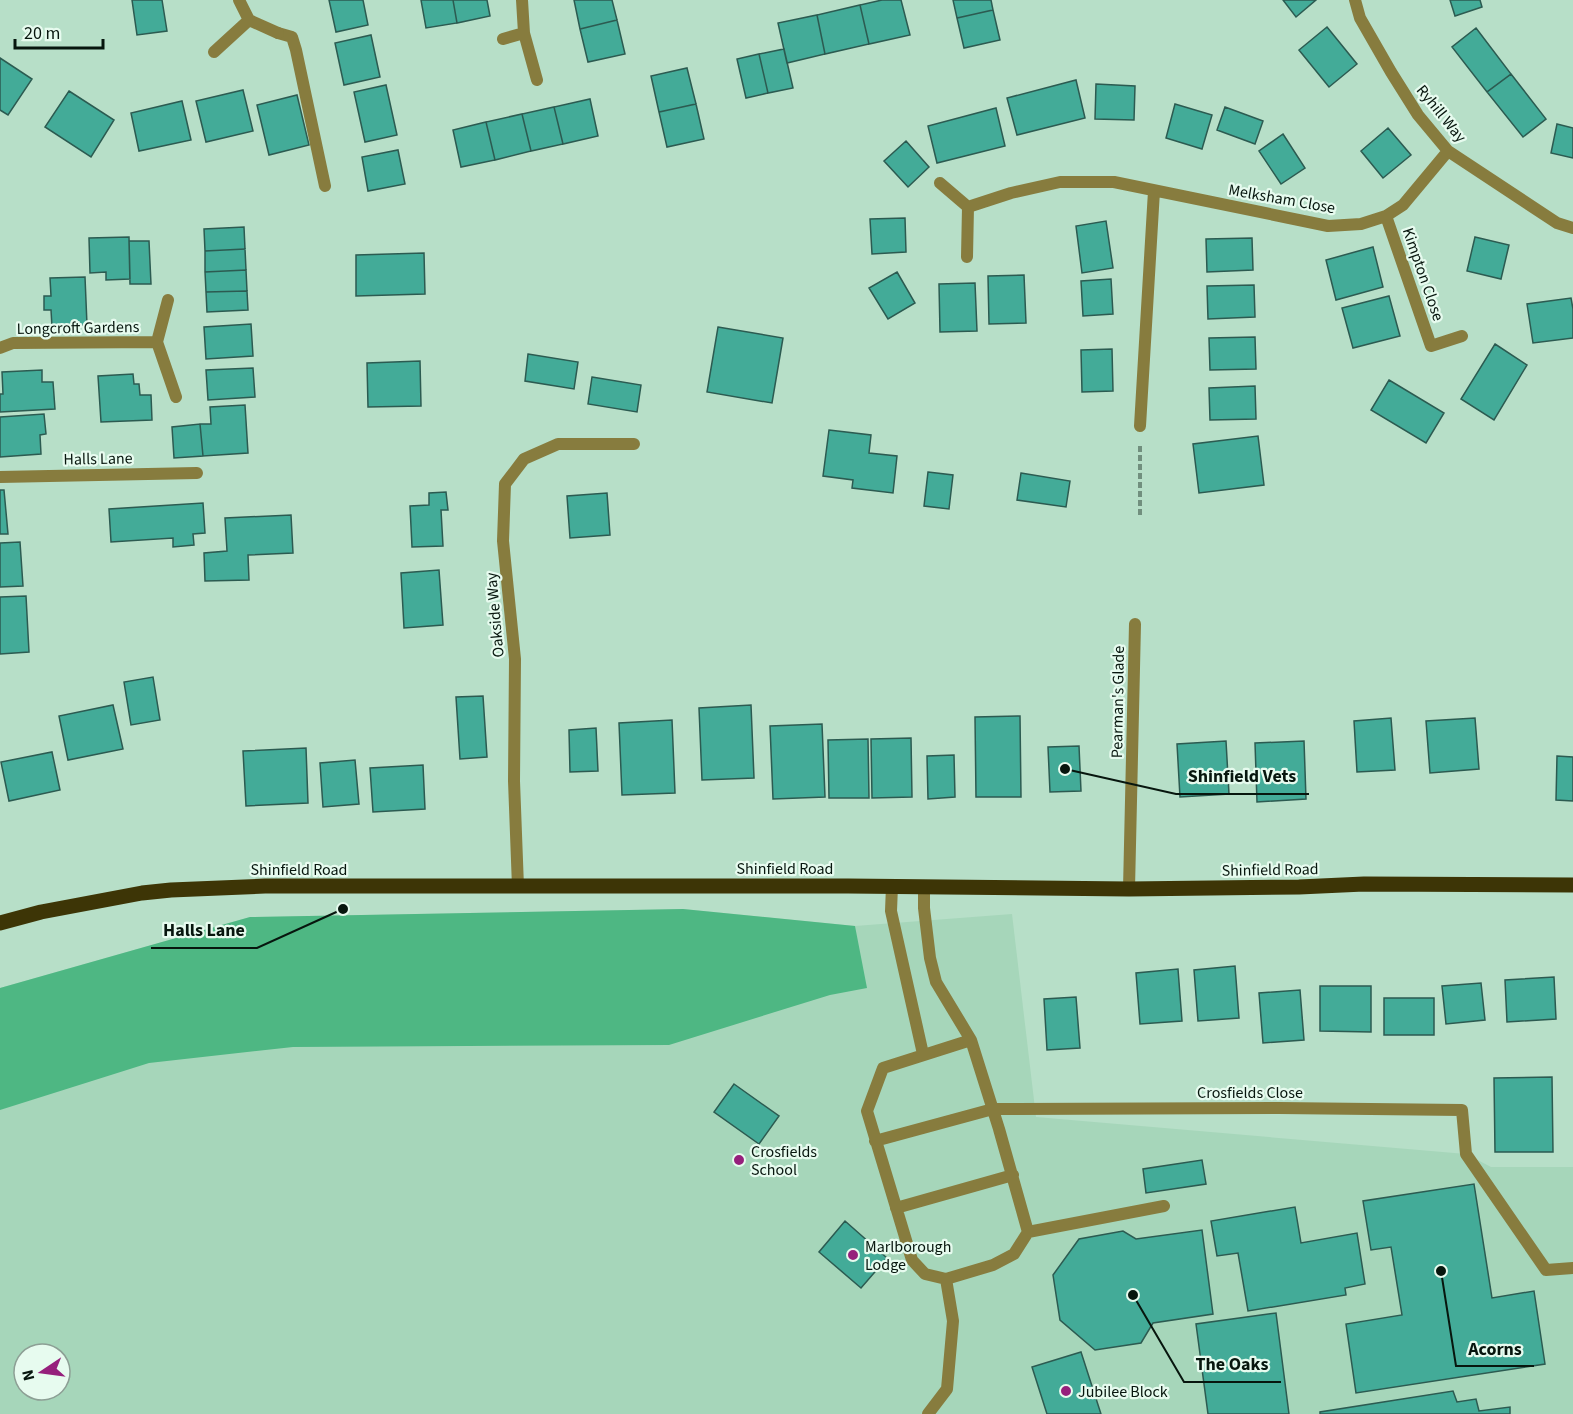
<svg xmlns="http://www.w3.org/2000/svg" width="1573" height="1414" viewBox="0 0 1573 1414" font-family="'Source Sans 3',sans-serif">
	<rect width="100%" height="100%" fill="#b7dfc8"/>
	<path fill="#a6d6ba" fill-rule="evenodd" d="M683,909l172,17 157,-12 24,203 430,37 25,13h82v247h-1573v-426l250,-71zM24,1354h36v36h-36z"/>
	<path fill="#4eb783" d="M683,909l172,17 12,62 -37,7 -161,50 -376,2 -144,16 -149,47v-122l250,-71z"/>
	<path fill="#43ab98" stroke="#2c5b51" stroke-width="1.5" d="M132,0h30l5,31 -30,4z
		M329,0h34l5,25 -32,7z
		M421,0h32l4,23 -31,5z
		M453,0h34l3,16 -33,7z
		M574,0h38l5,20 -37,9z
		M882,0h19l9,35 -41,9 -9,-39z
		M953,0h38l2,10 -36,8z
		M1283,0h33l-20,17z
		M1450,0h30l2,7 -27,9z
		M860,5l9,39 -44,10 -8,-39z
		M993,10l7,30 -36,8 -7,-30z
		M817,15l8,39 -38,9 -9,-40z
		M617,20l8,34 -37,8 -8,-33z
		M1327,27l30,37 -28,23 -30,-37z
		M1476,28l35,46 -24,18 -35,-45z
		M371,35l9,42 -36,8 -9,-42z
		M784,49l9,39 -25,5 -9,-39z
		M759,54l9,39 -22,5 -9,-39z
		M0,58l32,21 -24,36 -8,-5z
		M687,68l9,36 -37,8 -8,-36z
		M1511,74l35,45 -23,18 -36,-45z
		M1076,80l9,38 -68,17 -10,-37z
		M1096,84l39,2 -1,34 -39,-1z
		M386,85l11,50 -32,7 -11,-50z
		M243,90l10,41 -47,11 -10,-41z
		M69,91l45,29 -23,37 -46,-30z
		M297,95l12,50 -40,10 -12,-50z
		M590,99l8,37 -35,8 -9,-37z
		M182,101l9,39 -52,11 -8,-38z
		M696,104l8,35 -37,8 -8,-35z
		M1175,104l37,11 -10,34 -36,-11z
		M554,107l9,37 -32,7 -9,-37z
		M1225,107l38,14 -8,23 -38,-14z
		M996,108l9,38 -68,17 -9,-37z
		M522,114l9,37 -36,9 -9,-38z
		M486,122l9,38 -34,7 -8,-37z
		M1557,124l16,4v30l-22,-5z
		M1388,128l23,27 -28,23 -22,-27z
		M1283,134l22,34 -24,16 -22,-33z
		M906,141l23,26 -21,20 -24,-26z
		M398,150l7,34 -37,7 -6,-34z
		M905,218l1,34 -34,2 -2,-35z
		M1106,221l7,47 -31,5 -6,-47z
		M244,227l1,22 -40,2 -1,-22z
		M129,237l1,42 -24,1v-8l-16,1 -1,-35z
		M1475,237l34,8 -8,34 -34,-8z
		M1252,238l1,32 -46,2 -1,-33z
		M129,241h20l2,43h-21z
		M1373,247l10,40 -47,13 -10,-40z
		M245,249l1,21 -41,2v-21z
		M424,253l1,41 -69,2v-41z
		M246,270l1,21 -41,1 -1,-20z
		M897,272l18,31 -27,16 -19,-31z
		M1024,275l2,48 -37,1 -1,-48z
		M85,277l2,48 -35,2 -1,-17h-7v-14h7l-1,-18z
		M1111,279l2,35 -30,2 -2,-35z
		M975,283l2,48 -37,1 -1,-48z
		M1254,285l1,32 -47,2 -1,-33z
		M247,291l1,19 -41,2 -1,-20z
		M1389,296l11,40 -47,12 -11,-40z
		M1571,298l2,11v29l-40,5 -6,-39z
		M251,324l2,32 -47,3 -2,-32z
		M718,327l65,11 -11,65 -65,-11z
		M1255,337l1,32 -46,1 -1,-32z
		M1495,344l32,21 -33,55 -33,-21z
		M1112,349l1,42 -31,1 -1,-42z
		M528,354l50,8 -4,27 -49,-8z
		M420,361l1,45 -53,1 -1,-44z
		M253,368l2,29 -47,3 -2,-30z
		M42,370v12h11l2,27 -55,3v-18h3l-1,-22z
		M133,374l1,10h5l1,11h11l1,25 -51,2 -3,-46z
		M592,377l49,8 -4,27 -49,-8z
		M1389,380l55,33 -18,30 -55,-33z
		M1255,386l1,33 -46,1 -1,-32z
		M245,405l3,48 -45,3 -3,-32h11l-1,-17z
		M44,414l2,20 -6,1 1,19 -41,3v-40z
		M200,424l3,32 -29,2 -2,-31z
		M829,430l42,5 -2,18 28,3 -4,37 -41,-5 1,-8 -30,-4z
		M1258,436l6,49 -65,8 -6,-49z
		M928,472l25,3 -4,34 -25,-3z
		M1021,473l49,8 -4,26 -49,-7z
		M0,490h4l4,44h-8z
		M446,492l2,18h-7l2,36 -31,1 -2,-41 19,-1v-12z
		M607,493l3,42 -40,3 -3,-42z
		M203,503l2,30 -12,1 1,11 -21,2v-9l-62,4 -2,-33z
		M291,515l2,38 -45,2 1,25 -44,1 -1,-28 23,-2 -2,-33z
		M20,542l3,44 -23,1v-44z
		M439,570l4,55 -39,3 -3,-55z
		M26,596l3,56 -29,2v-57z
		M153,677l7,43 -29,5 -7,-43z
		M483,696l4,61 -27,2 -4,-62z
		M113,705l10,44 -55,11 -9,-44z
		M751,705l3,73 -52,2 -3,-72z
		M1020,716l1,81h-45l-1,-80z
		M1391,718l4,52 -38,2 -3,-51z
		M1475,718l4,51 -49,4 -4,-52z
		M672,720l3,73 -53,2 -3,-72z
		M822,724l3,73 -52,2 -3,-73z
		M596,728l2,43 -28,1 -1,-42z
		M911,738l1,59 -40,1 -1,-59z
		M868,739l1,59h-40l-1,-58z
		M1226,741l3,53 -49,3 -3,-53z
		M1304,741l2,58 -49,3 -2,-59z
		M1079,746l2,45 -31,1 -2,-45z
		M306,748l2,55 -62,3 -3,-55z
		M52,752l8,38 -51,11 -8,-39z
		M954,755l1,42 -27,2 -1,-43z
		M1557,756l16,1v44l-17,-1z
		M355,760l4,44 -36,3 -3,-44z
		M423,765l2,44 -52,3 -3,-44z
		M1235,966l4,52 -41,3 -4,-51z
		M1178,969l4,52 -42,3 -4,-51z
		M1554,977l2,42 -49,3 -2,-42z
		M1481,983l4,37 -39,4 -4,-38z
		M1320,986h51v46l-51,-1z
		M1300,990l4,50 -41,3 -4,-50z
		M1076,997l4,51 -33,2 -3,-51z
		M1384,998h50v37h-50z
		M1552,1077l1,75h-58l-1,-74z
		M734,1084l45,32 -20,28 -45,-32z
		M1202,1160l4,24 -60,9 -3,-24z
		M1474,1184l18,114 42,-7 11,73 -189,29 -10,-69 56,-9 -11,-68 -20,3 -8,-49z
		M1295,1207l6,36 56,-10 8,51 -20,4 1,7 -98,16 -10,-58 -21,3 -6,-35z
		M845,1221l42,37 -26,30 -42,-36z
		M1202,1230l11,84 -60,9 -12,20 -46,7 -35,-30 -7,-45 26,-36 44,-8 13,8z
		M1276,1313l13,101h-81l-12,-90z
		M1081,1352l20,62h-54l-15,-47z
		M1453,1391l4,11 19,-3 3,12 31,-4v7h-190v-2z"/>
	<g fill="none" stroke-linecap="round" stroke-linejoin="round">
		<path stroke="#718f7e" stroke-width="4" stroke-dasharray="6 3" stroke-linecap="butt" d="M1140,446v71"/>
		<path stroke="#877c3e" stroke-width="12" d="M278,33l14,4 4,13 29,136
			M892,886l-1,25 32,143
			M924,887v21l6,50 6,24 35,58 28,89 29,103
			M971,1040l-88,28 -16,43 45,149 13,14 21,5 47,-14 21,-11 14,-22 136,-26
			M875,1141l118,-32 286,-1 183,2 4,44 80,116 27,-2
			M896,1208l117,-33
			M928,1414l19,-25 6,-68 -7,-42"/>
		<path stroke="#877c3e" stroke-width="12" d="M239,0l10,20 29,13
			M1355,0l5,18 31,54 27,43 30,36 109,72 16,5
			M524,33l13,47
			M503,39l21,-6 -2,-33
			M214,52l35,-32
			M940,183l28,24
			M1386,216l45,130 31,-10
			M967,257l1,-50 43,-14 49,-11h54l214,44 33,-2 25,-8 17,-11 45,-54
			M157,342l19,55
			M0,348l13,-5 144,-1 11,-42
			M1140,426l14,-235
			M0,477l197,-4
			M518,887l-4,-106 1,-122 -12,-118 2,-57 19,-25 34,-15h76
			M1129,889l6,-265"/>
		<path stroke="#3d3506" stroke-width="15" d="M0,923l41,-11 101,-19 29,-3 94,-4h583l281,3 170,-2 65,-3 209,1"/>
	</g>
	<g fill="#961f7c" stroke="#e7fbef" stroke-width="2">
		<circle cx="739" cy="1160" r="6"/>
		<circle cx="853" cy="1255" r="6"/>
		<circle cx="1066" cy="1391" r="6"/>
	</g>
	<g text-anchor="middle" stroke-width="4.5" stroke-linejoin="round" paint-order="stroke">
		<g font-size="16" fill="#07160e" stroke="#e7fbef">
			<text transform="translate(1442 113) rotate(51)" y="6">Ryhill Way</text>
			<text transform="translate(1282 198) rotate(10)" y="6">Melksham Close</text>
			<text transform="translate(1424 274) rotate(71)" y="6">Kimpton Close</text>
			<text transform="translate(78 327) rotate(-1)" y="6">Longcroft Gardens</text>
			<text transform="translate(98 458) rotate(-1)" y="6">Halls Lane</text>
			<text transform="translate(494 615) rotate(-95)" y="6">Oakside Way</text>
			<text transform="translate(1117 702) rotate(-89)" y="6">Pearman's Glade</text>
			<text x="785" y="874">Shinfield Road</text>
			<text x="299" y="875">Shinfield Road</text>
			<text transform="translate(1270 869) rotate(-1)" y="6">Shinfield Road</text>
			<text x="1250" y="1098">Crosfields Close</text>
		</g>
		<g font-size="16" fill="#07160e" stroke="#e7fbef" text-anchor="start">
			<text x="751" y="1157">Crosfields<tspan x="751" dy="18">School</tspan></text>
			<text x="865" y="1252">Marlborough<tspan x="865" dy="18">Lodge</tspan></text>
			<text x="1078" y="1397">Jubilee Block</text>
		</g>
	</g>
	<path fill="none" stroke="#07160e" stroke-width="2" d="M1065 769L1176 794H1309M343 909L257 948H151M1441 1271L1456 1366H1534M1133 1295L1184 1382H1281"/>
	<g fill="#07160e" stroke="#e7fbef" stroke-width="2">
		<circle cx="1065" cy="769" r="6"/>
		<circle cx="343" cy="909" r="6"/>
		<circle cx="1441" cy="1271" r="6"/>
		<circle cx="1133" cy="1295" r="6"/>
	</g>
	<g font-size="18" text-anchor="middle" font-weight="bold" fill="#07160e" stroke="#e7fbef" stroke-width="4.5" stroke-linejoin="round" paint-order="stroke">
		<text x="1242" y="782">Shinfield Vets</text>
		<text x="204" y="936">Halls Lane</text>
		<text x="1495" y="1355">Acorns</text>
		<text x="1232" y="1370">The Oaks</text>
	</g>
	<g transform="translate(42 1372) rotate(257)"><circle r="28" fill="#e7fbef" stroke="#8d9f95" stroke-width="1.5"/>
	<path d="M0-4.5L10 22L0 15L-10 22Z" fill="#961f7c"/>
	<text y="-9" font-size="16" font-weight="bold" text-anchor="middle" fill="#07160e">N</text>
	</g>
	<path d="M15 39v9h88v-9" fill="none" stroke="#07160e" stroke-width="3"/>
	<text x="24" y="39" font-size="18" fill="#07160e" stroke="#e7fbef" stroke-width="4.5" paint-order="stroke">20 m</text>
</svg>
